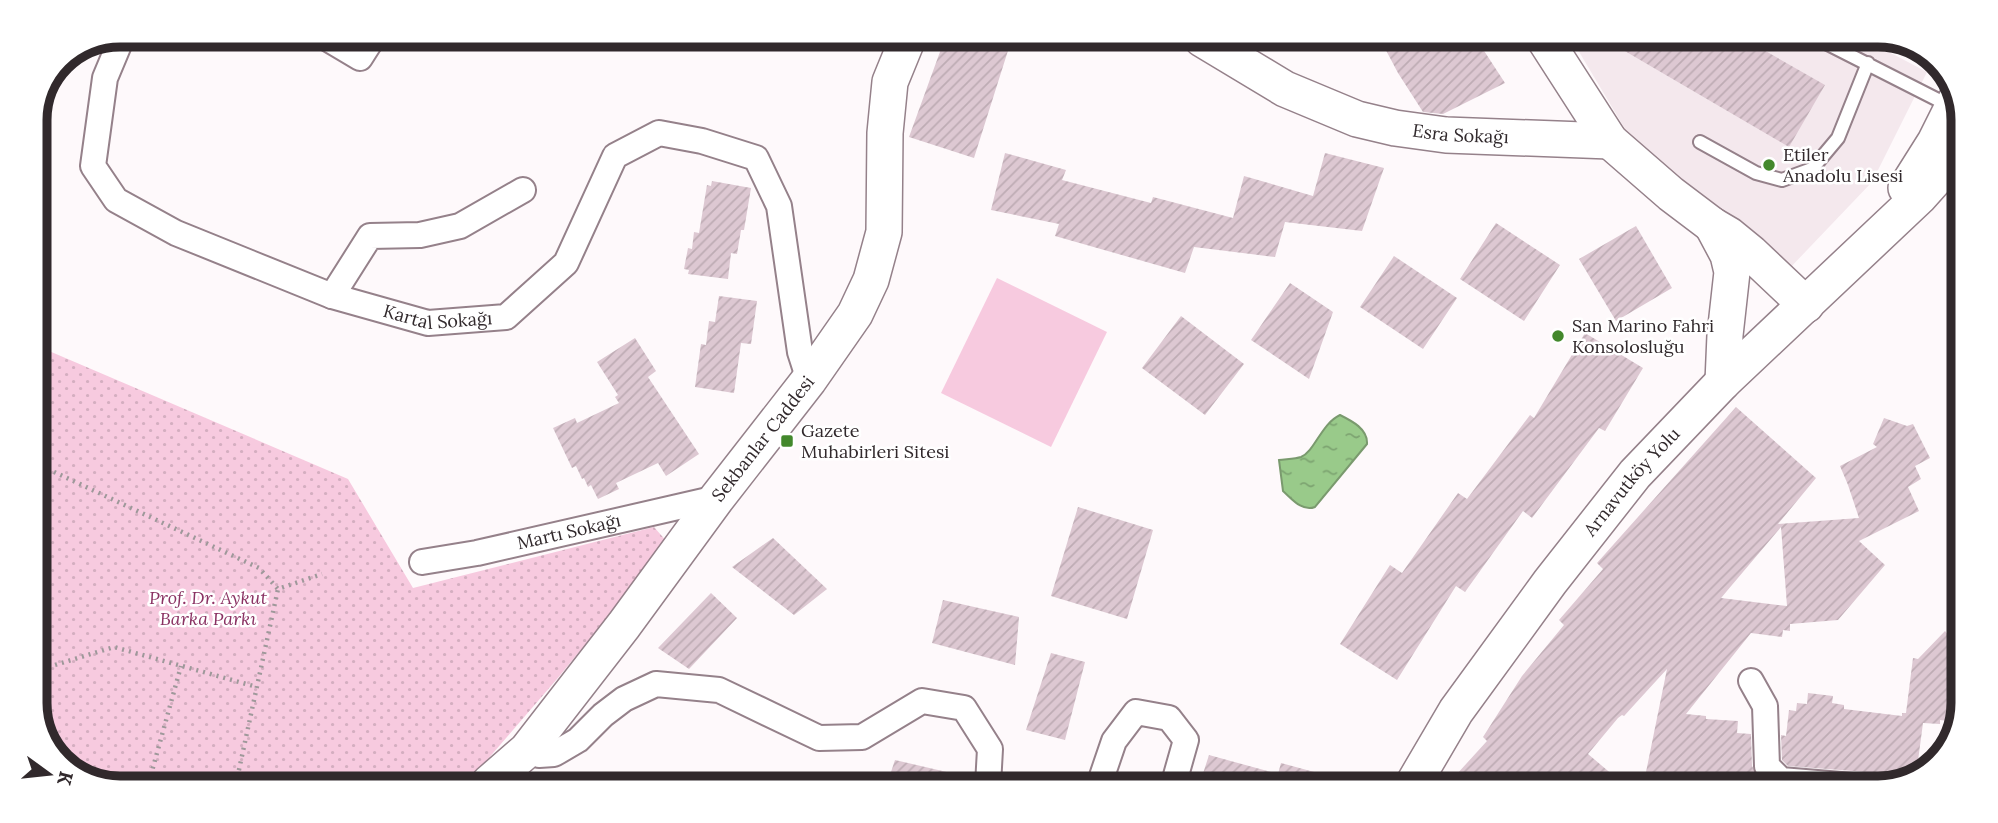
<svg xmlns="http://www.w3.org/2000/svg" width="1998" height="823" viewBox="0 0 1998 823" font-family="Lora,serif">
	<defs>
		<pattern id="park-dots" width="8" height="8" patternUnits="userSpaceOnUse" patternTransform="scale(1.75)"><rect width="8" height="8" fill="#f7cadf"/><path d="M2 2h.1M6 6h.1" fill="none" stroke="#d4aec0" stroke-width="1.8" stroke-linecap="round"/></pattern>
		<pattern id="water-ripples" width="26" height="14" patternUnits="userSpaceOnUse" patternTransform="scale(1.75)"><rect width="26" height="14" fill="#99ca8a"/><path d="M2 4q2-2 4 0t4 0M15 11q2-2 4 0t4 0" fill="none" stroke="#7da471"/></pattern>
		<pattern id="building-hatch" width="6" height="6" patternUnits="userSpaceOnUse" patternTransform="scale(1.75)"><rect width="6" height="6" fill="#ddc8d2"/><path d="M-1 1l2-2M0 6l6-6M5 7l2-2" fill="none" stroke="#beacb4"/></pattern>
	</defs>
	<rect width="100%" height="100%" fill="#fef9fb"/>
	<path fill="#f4e8ed" d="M1572,40l296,1 59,31 -55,110 -84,88 -151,-121z"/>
	<path fill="url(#park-dots)" d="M35,345l313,134 65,109 241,-61 14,16 -111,136 -70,81 -24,23 -375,-1 -36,-28 -17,-45z"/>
	<path fill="#f7cadf" d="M997,278l110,54 -56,115 -110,-54z"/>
	<path fill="url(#water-ripples)" stroke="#7a9a6e" stroke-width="2" d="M1340,415c12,6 28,14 27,29l-52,63c-13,5 -23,-8 -32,-16l-4,-31c7,-1 16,-1 22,-3 14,-6 20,-33 39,-42z"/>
	<path fill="url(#building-hatch)" fill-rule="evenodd" d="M945,38h67l-38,120 -65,-21z
		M1380,39l97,1 28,43 -62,31 -20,-2 -25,-39z
		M1606,40l142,1 77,44 -36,62z
		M1005,153l61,17 -4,10 89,23 2,-6 80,21 11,-42 69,20 12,-43 59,15 -22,63 -77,-9 -10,35 -81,-10 -9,26 -130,-37 4,-12 -68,-14z
		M712,181l39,7 -7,42h-3l-4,24 -6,-1 -3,26 -40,-5 1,-4 -5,-1 4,-21 4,1 2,-17 5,1 8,-48 4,1z
		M1496,223l64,42 -36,56 -64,-42z
		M1636,226l36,62 -56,33 -37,-62z
		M1394,256l63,42 -34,51 -63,-42z
		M1290,283l43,29 -24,67 -58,-39z
		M719,296l38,5 -6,43 -10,-1 -7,50 -39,-6 6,-43 5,1 3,-24 6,1z
		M1181,316l63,48 -39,51 -63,-47z
		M1585,333l58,35 -38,63 -6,-3 -67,90 -9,-7 -58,81 -9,-6 -59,94 -57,-36 50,-79 12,8 56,-80 9,6 63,-84 4,3z
		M635,338l21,33 -8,6 51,77 -33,22 -8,-13 -42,20 3,6 -21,10 -7,-14 -3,2 -4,-9 -2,1 -6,-13 -4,2 -19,-40 22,-10 2,5 42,-20 -4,-6 3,-2 -21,-33z
		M1736,407l80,71 -38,46 81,-6 -11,-33 -8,-19 37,-19 -4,-3 11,-26 23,8 6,-2 17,34 -15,8 6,13 -13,8 11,24 -60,30 26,24 -47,55 -48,4v7l-7,-1 -1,7 -31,-4 -65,81 20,2v3l32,2 -1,12 14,1 1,32 7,13 -58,-4 -1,6 -55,-4 22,-108 -43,47 -2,-1 -4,3 -30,36 39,33 -181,-1 41,-45 -4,-4 39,-61 42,-51 -5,-5 44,-51 -6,-6zM1781,527l6,79 -66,-8z
		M1078,507l75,23 -26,89 -76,-23z
		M773,538l54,51 -33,26 -62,-48z
		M711,593l26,25 -48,51 -31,-21z
		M943,600l76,17 -4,48 -83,-22z
		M1945,631l13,16 -1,75 -17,-2v4l-17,-1 -7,53 -25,8 -5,-8 -7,-3 -91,-7 -6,-6 -1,-25 5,1 3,-26 7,1 1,-8 10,1 1,-11 25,3 -1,7 12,2v4l58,7v-3h4l7,-55 5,1z
		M1051,653l34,9 -20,78 -39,-10z
		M1209,755l69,19 3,-11 59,16 -1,7h-140z
		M895,760l69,16 -1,9 -76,-1z"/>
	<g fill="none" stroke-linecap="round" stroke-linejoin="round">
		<g stroke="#95818a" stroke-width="16">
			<path id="service" d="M1822,41l128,65
				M1700,142l56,31 26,7 30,-11 26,-31 30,-75"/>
		</g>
		<g stroke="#95818a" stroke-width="28">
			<g id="minor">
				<path id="s1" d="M123,35l-18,43 -12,88 23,34 60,33 156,63 96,27 78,-6 60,-54 49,-107 44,-23 43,8 54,17 23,48 21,146 9,28"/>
				<path d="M323,36l37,22 14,-22"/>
				<path d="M508,36h1"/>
				<path d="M332,296l38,-60 50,-1 40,-9 63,-36"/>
				<path id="s2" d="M422,562l55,-9 240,-55"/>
				<path d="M1751,681l14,25 2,60 14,14 96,8"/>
				<path d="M527,750l12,5 15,-1 24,-14 25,-25 21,-16 32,-15 63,6 100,48 43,-1 60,-36 42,7 26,41 -2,36"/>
				<path d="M1099,785l15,-44 22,-29 33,6 17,22 -13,46"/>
			</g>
		</g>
		<g stroke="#95818a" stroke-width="38">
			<g id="secondary">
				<path id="s3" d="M1202,39l83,50 72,30 38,9 51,7 164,6"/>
				<path d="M1545,40l65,101 61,53 41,31 17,10 22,18 55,52"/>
				<path d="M1906,188l29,-46 22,-44"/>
				<path d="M1712,225l16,30 4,17 -7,63 -2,47"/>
				<path id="s4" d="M489,783l38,-33 97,-125 93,-127 92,-118 46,-66 16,-34 13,-48 1,-99 5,-51 18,-44"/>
				<path id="s5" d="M1412,786l44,-75 94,-129 85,-108 88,-92 196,-185 43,-48"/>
			</g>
		</g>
		<path stroke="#9e989a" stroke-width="4.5" stroke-dasharray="2 5" stroke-linecap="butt" d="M35,463l224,105 19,21 44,-15
			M35,671l79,-24 143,40
			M149,782l32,-116
			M233,782l4,-3 41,-190"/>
		<use href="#service" stroke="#fff" stroke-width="12"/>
		<use href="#minor" stroke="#fff" stroke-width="24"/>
		<use href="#secondary" stroke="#fff" stroke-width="35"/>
	</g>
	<g fill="#43882c" stroke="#fff" stroke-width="2.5">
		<circle cx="1769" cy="165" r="7"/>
		<circle cx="1558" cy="336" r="7"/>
		<rect x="780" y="434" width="14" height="14" rx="3.5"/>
	</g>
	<g text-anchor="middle" stroke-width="5" stroke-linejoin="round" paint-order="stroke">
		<g font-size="18" fill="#31292c" stroke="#fff">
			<text dy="6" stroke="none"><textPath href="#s3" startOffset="280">Esra Sokağı</textPath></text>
			<text dy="6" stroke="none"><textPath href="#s1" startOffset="522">Kartal Sokağı</textPath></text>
			<text dy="6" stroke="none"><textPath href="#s4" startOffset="441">Sekbanlar Caddesi</textPath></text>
			<text dy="6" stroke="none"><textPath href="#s5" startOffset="376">Arnavutköy Yolu</textPath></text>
			<text dy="6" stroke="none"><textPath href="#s2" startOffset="150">Martı Sokağı</textPath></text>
		</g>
		<g font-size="18" fill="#31292c" stroke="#fff" text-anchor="start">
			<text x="1783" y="161">Etiler<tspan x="1783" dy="21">Anadolu Lisesi</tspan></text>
			<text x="1572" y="332">San Marino Fahri<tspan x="1572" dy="21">Konsolosluğu</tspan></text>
			<text x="801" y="437">Gazete<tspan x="801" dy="21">Muhabirleri Sitesi</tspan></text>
		</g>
		<g font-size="18" font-style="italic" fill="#8a3263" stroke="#fff">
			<text x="208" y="604">Prof. Dr. Aykut<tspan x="208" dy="21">Barka Parkı</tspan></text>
		</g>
	</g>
	<path d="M0 0H1998V823H0ZM120 47H1878A73 73 0 0 1 1951 120V703A73 73 0 0 1 1878 776H120A73 73 0 0 1 47 703V120A73 73 0 0 1 120 47Z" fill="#fff" fill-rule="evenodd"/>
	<path fill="none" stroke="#31292c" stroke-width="9" d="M120 47H1878A73 73 0 0 1 1951 120V703A73 73 0 0 1 1878 776H120A73 73 0 0 1 47 703V120A73 73 0 0 1 120 47Z"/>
	<g transform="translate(49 774) rotate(105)" stroke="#ffffff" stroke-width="5" paint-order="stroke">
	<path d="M0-5L12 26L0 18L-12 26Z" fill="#31292c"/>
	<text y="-10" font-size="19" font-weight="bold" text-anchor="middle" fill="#31292c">K</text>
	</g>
</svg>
